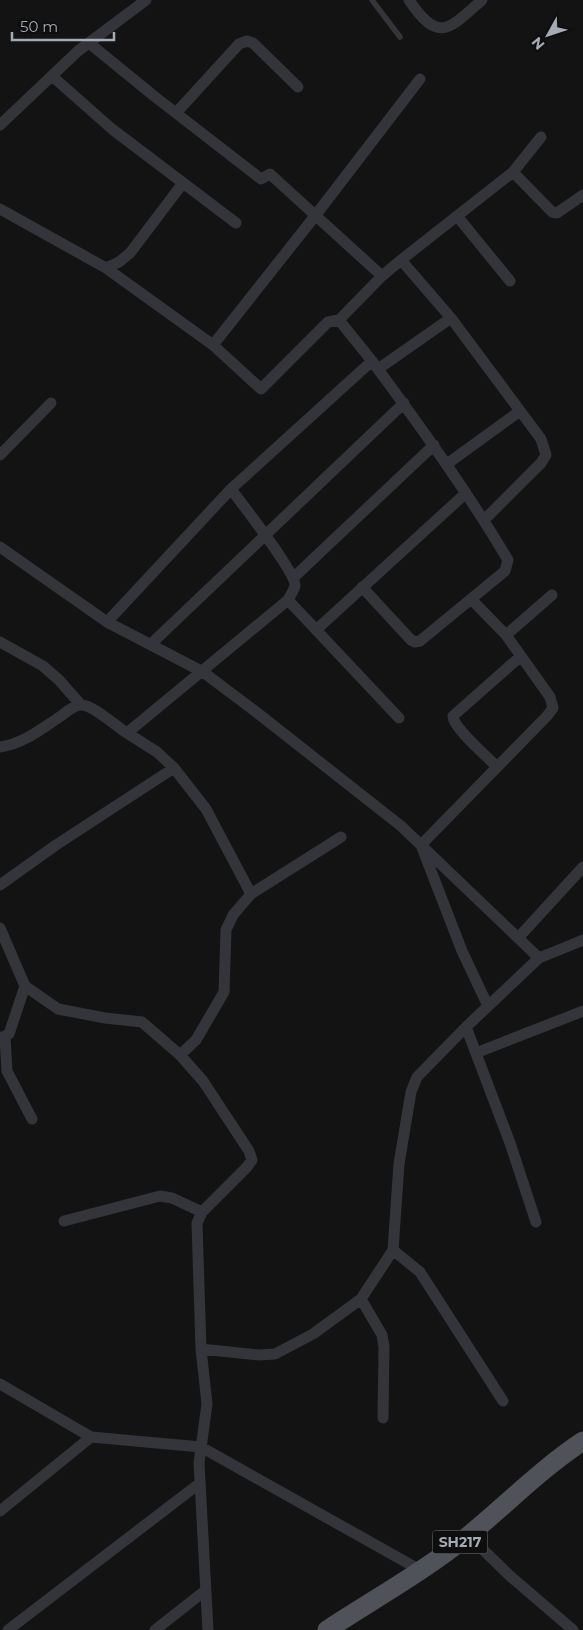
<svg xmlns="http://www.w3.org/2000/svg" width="583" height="1630" viewBox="0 0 583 1630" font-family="Montserrat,sans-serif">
	<rect width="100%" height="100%" fill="#131314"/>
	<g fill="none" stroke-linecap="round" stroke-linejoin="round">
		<path stroke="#34353a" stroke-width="5.5" d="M372,0l28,37"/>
		<path stroke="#34353a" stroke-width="11" d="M409,0c30,45 41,28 73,0
			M52,76l60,53 124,94
			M176,113l63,-69 8,-3 6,2 45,44
			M0,125l78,-74 68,-51
			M513,172l39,40 5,1 26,-18
			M0,209l106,59 107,77 102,-129 105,-137
			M457,216l53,65
			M401,260l112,-88 28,-35
			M106,268l13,-6 11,-9 53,-70
			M382,276l19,-16 50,58 90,121 5,16 -5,8 -57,57
			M213,345l48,44 67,-67 11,-2
			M378,369l73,-51
			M0,455l51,-52
			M447,464l73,-53
			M0,547l107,75 96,50 57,43 141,111 138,132 44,-18
			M293,578l141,-133
			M362,587l49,53 4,2 5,-1 85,-70 3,-11c-41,-69 -88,-134 -136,-199
			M471,599l35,36 44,62 3,11 -6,8 -126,129 41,106 26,55
			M288,600l111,118
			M107,622l124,-133
			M316,630l150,-137
			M506,635l46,-40
			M0,642l43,24 16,14 22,25
			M151,644l253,-241
			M127,733l30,19 17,16 32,41 45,85 -18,21 -7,15 -2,62 -28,48 -16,15
			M0,747c23,-3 41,-18 61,-31 5,-4 13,-11 20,-11 11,-1 36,22 46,28l161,-133c2,-4 6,-10 7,-14 1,-14 -54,-83 -64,-97l141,-128 -33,-41 43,-44 -112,-102 -9,5 -107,-83 -65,-53
			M497,767c-9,-10 -44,-39 -44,-51l68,-60
			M0,885l56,-40 118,-77
			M251,894l90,-57
			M0,928l25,58 33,23 47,9 37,4 38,33 23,26 46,70 3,9 -5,7 -45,45 -5,11 4,126 6,55 -8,59 9,167
			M518,938l65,-71
			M466,1027l44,116 26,79
			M5,1037l2,34 25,48
			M0,1038l9,-4 16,-48
			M476,1053l107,-42
			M64,1221l96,-25 12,2 30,14
			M393,1250l27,22 83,129
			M361,1299l21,36 2,12 -1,71
			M201,1349l58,6 16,-1 38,-20 48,-35 32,-49 6,-86 12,-72 6,-15 49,-50 73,-69
			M0,1384l91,53 110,10 219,123
			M0,1511l91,-74
			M468,1535l42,41 63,54
			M8,1630l192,-147
			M155,1630l51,-40"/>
		<path stroke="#505259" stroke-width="19" d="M327,1630c47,-31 98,-59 142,-95 38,-31 73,-67 114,-94"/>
	</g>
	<g text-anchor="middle" stroke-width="4" stroke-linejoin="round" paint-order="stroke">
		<rect fill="#0e0e0f" stroke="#777c83" stroke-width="1" x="432.5" y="1530.5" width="55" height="23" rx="4"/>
		<g font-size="14" font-weight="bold" fill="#a4abb5">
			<text x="460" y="1547">SH217</text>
		</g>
	</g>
	<g transform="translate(548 35) rotate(230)" stroke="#0e0e0f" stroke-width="4" paint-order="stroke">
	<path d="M0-4L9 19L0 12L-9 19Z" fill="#a4abb5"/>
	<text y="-8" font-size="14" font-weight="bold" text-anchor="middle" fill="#a4abb5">N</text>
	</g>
	<path d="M12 32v8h102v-8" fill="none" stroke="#a4abb5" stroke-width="2.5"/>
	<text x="20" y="32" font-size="15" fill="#a4abb5" stroke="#0e0e0f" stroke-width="4" paint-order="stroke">50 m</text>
</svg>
